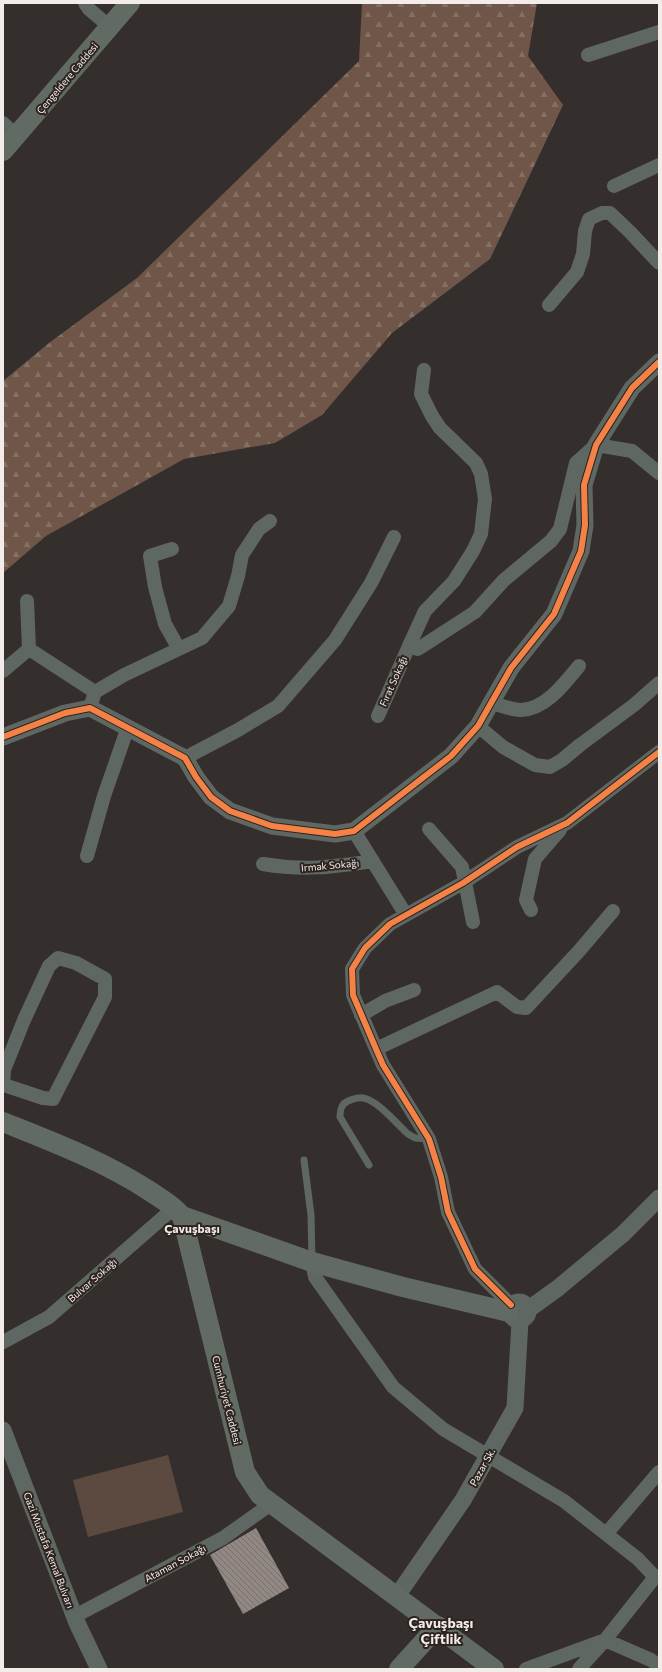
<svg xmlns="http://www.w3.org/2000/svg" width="662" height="1672" viewBox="0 0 662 1672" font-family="Commissioner,sans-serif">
	<defs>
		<pattern id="forest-firs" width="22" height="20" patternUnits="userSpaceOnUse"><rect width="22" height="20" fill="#6f5649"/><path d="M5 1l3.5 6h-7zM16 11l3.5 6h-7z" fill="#846f63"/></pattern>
		<pattern id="building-back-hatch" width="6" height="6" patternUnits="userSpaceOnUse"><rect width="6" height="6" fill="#918883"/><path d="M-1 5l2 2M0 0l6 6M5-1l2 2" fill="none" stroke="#78716e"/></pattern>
	</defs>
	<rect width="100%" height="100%" fill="#342e2c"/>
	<path fill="#5c4a41" d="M168,1455l15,57 -95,25 -15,-57z"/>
	<path fill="url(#forest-firs)" d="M362,3h175l-9,53 35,49 -73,154 -98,74 -70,82 -47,28 -91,16 -138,77 -43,37v-192l46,-38 88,-65 222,-217z"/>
	<path fill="url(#building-back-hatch)" d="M256,1528l33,60 -46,26 -33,-59z"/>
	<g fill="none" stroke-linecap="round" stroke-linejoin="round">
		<path stroke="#5f6763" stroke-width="7" d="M304,1160l7,55 1,44
			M369,1165l-29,-48c0,-7 1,-13 8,-16 5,-2 9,-4 15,-3 13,1 35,27 45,36l7,4 14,1"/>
		<path stroke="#5f6763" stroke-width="14" d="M85,3l4,6 21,18
			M588,55l71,-23
			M3,123l14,14
			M614,186l45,-21
			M549,305l28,-33 6,-18 2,-23 4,-12 13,-6h8l20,19 29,31
			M424,370l-3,24 11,22 8,12 36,35 5,11 4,25 -4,35 -8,17 -19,30 -29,30 -16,35 9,3 57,-37 29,-32 47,-39 9,-12 16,-66 20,-18 36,6 27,22
			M172,549l-22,7 5,31 10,37 14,25
			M27,601l2,48 66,43
			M3,671l26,-22
			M491,703c9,2 21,7 30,7 25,-1 44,-27 58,-44
			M90,708l5,-16 29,-17 78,-37 27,-32 9,-30 4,-21 17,-26 11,-8
			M378,716l31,-70
			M478,726l25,21 32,18 15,2 12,-7 18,-15 54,-40 25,-22
			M185,758l53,-28 40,-24 57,-66 36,-57 23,-46
			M429,829l33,38 11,55
			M354,831l52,84
			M87,856l17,-60 24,-69
			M263,864c40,7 70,3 110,-3
			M531,910l-5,-10 9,-41 25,-29
			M361,1015l24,-14 29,-11
			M376,1049l121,-57 20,15 9,1 53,-57 34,-40
			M3,1086l1,-16 20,-50 25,-54 9,-8 18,5 29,16v18l-52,102 -10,-1 -39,-13
			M312,1262l3,15 78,110 50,42 121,72 74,58 17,18 -50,63 -79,29
			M511,1305l-36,-36 -27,-57 -7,-35 -12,-38 -46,-74 -7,-16 -23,-54 -1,-26 13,-21 25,-24 73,-41 54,-36 50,-24 92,-71
			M3,1342l46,-25 126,-110
			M606,1534l53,-62
			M75,1616l148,-78 48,-34
			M579,1669l26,-29 46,20 8,6"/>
		<path stroke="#5f6763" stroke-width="17" d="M3,737l62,-24 25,-5 95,50 11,19 15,20 19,14 42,15 63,8 19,-3 97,-75 27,-30 33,-58 43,-54 27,-63 4,-26 -1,-40 12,-40 36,-57 27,-26
			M510 1311a9 9 0 1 1 18 0a9 9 0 1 1-18 0Z
			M529,1309l29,-21 65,-54 36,-36
			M3,1430l74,193 22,46
			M397,1596l66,-96 52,-92 5,-87"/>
		<path stroke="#626a64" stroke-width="20" d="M3,151l127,-148
			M3,1122c50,20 100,39 145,68 12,8 25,15 34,26l63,256 15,23 234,174
			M182,1216l130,46 91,25 106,25
			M399,1669l39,-43"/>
		<g stroke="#2d231f" stroke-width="8">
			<path id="cycleway" d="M3,737l62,-24 25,-5 95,50 11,19 15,20 19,14 42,15 63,8 19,-3 97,-75 27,-30 33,-58 43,-54 27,-63 4,-26 -1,-40 12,-40 36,-57 27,-26
				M511,1305l-36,-36 -27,-57 -7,-35 -12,-38 -46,-74 -7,-16 -23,-54 -1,-26 13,-21 25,-24 73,-41 54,-36 50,-24 92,-71"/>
		</g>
		<use href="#cycleway" stroke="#f48246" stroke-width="6"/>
	</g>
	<g text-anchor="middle" stroke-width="4" stroke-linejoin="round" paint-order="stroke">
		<g font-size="10" fill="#f3ede9" stroke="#2d231f">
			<text transform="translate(67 78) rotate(-50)" y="4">Çengeldere Caddesi</text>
			<text transform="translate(393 681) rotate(-66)" y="4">Fırat Sokağı</text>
			<text transform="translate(330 865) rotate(-5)" y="4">Irmak Sokağı</text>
			<text transform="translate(92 1280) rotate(-41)" y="4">Bulvar Sokağı</text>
			<text transform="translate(227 1400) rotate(76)" y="4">Cumhuriyet Caddesi</text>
			<text transform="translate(482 1467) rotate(-61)" y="4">Pazar Sk.</text>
			<text transform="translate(49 1550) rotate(69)" y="4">Gazi Mustafa Kemal Bulvarı</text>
			<text transform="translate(175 1563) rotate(-28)" y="4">Ataman Sokağı</text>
		</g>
		<g font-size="12" font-weight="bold" fill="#f3ede9" stroke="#2d231f">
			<text x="192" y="1233">Çavuşbaşı</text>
		</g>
		<g font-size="14" font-weight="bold" fill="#f3ede9" stroke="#2d231f">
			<text x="441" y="1628">Çavuşbaşı<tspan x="441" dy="16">Çiftlik</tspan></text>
		</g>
	</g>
	<rect width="662" height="1672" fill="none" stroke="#f3ede9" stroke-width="8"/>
</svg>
